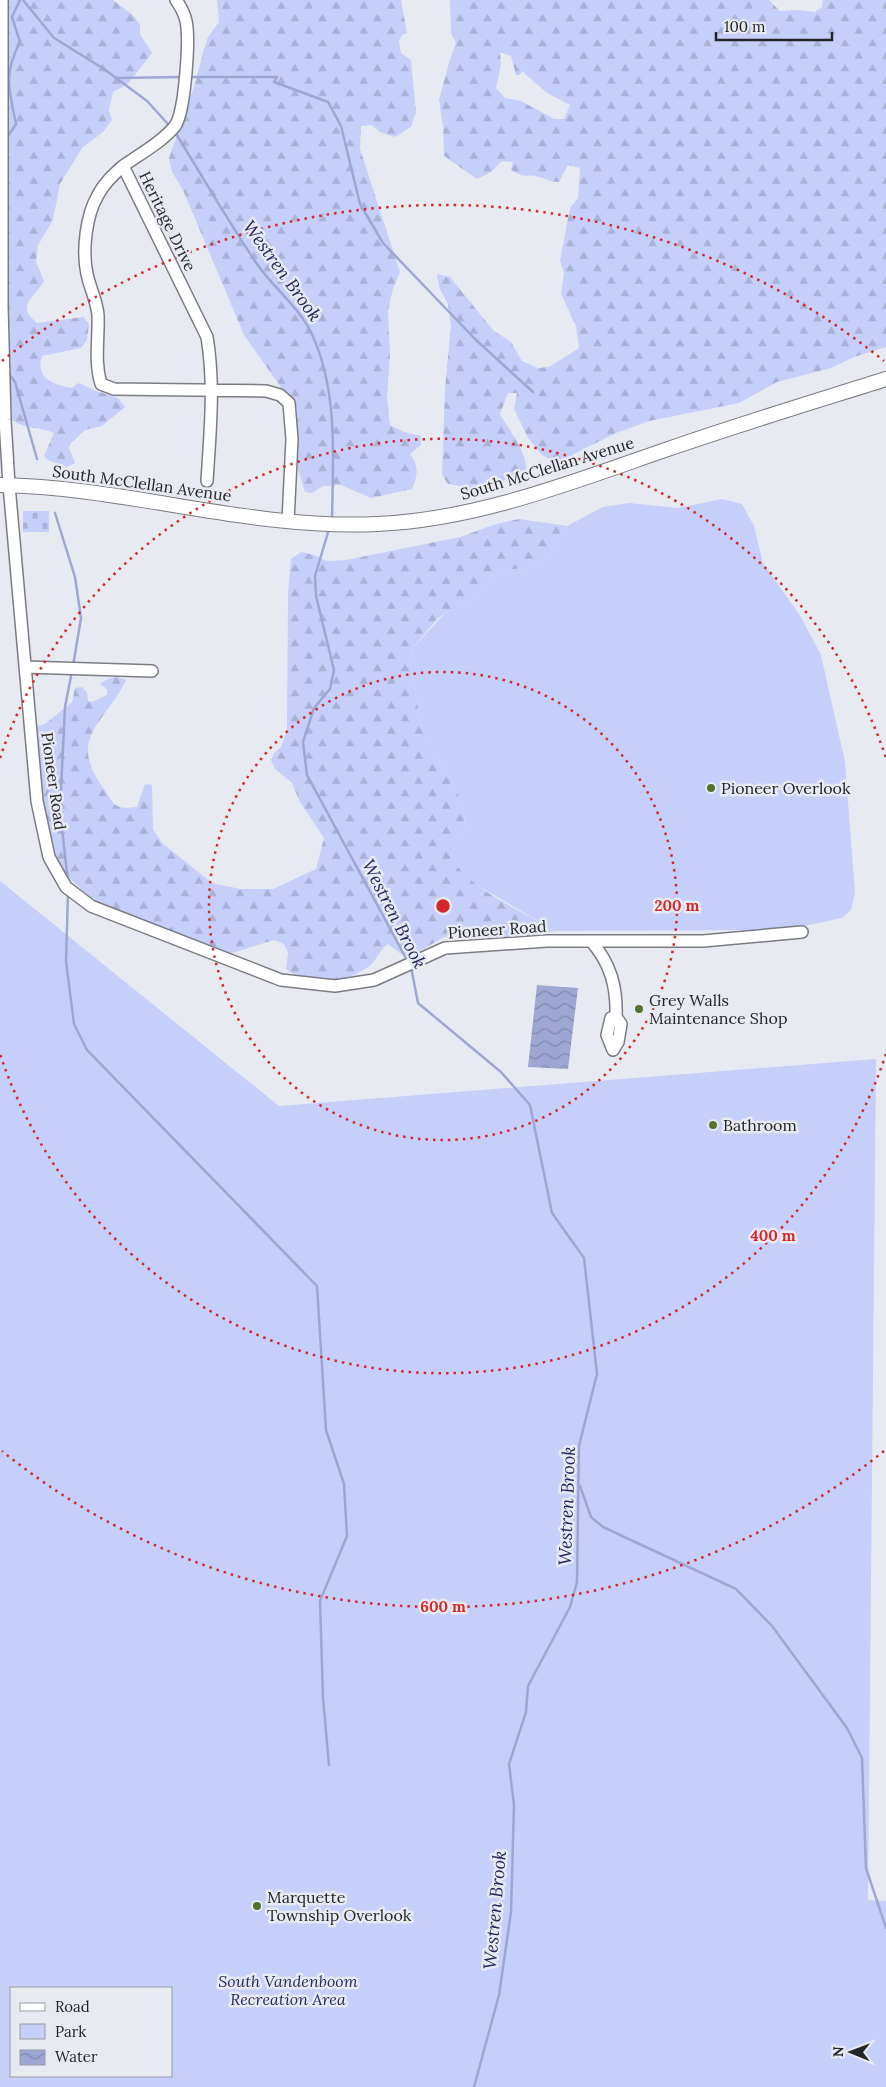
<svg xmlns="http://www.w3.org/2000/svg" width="886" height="2087" viewBox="0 0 886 2087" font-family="Lora,serif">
	<defs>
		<pattern id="forest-firs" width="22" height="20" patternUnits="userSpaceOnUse" patternTransform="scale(1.25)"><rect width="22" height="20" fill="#c6cefa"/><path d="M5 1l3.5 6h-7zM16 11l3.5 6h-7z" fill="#aab1d6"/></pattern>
		<pattern id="cemetery-stones" width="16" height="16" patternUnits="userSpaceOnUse" patternTransform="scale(1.25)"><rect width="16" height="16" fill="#c6cefa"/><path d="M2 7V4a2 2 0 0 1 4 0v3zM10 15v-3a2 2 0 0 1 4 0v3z" fill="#aab1d6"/></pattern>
		<pattern id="water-waves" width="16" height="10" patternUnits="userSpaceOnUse" patternTransform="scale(1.25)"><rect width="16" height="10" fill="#9ea6d4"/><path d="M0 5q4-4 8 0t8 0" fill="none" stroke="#8187ac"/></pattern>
	</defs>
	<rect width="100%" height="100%" fill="#e8eaf2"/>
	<path fill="#c6cefa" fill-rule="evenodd" d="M722,499l20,5 12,22 9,37 38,54 20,38 24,107 10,131 -4,17 -9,8 -57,12 -230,1 -85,-50 -14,-15 -6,-11 15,-25 -1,-17 -9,-27 -11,-20 -13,-14 -10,-29 -11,-56 3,-19 32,-35 24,-9 35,-34 21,-2 19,-7 23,-35 36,-19 26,-4 49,5z
		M0,881l279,225 597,-47 -8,841 18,1v186h-886zM11,1988h160v88h-160z"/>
	<path fill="url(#forest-firs)" fill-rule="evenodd" d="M6,0h107l20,15 7,10v9l12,19 -24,31 -15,8 -4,18 3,10 -9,12 -21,16 -22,36 -7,36 -15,25 -2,17 8,19c-9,16 -29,24 -7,42l46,-6 6,7 -2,16 -6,8 -39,8c-7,22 11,28 29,32l8,-5c6,2 10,5 15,7 14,6 23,3 31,17l-23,19 -17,4 -14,13 -2,5 6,15 -8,4 -19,-7 -4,-4 10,-23c-14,-6 -29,-4 -42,-13l-4,-34z
		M217,0h184l6,33 -5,2 -3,6 2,12 10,7 5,52 -5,15 -16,10 -15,-5 -8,-7 -11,1 -1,23 40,123 -7,17 -5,21 2,45 -3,42 3,28 14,7 17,4v9l-11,9c9,11 8,22 2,35l-41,9 -30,-13 -18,1 -11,7 -7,-1 -7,-23 -1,-59 -53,-75 -61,-145 -11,-18 -3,-14 25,-71 10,-38 4,-12 11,-15z
		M450,0h319l11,11 18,-1 17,2 7,-5 1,-7h63v347l-32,10 -23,11 -54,14 -38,21 -90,18 -33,12 -60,30 -15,-9 -13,-16 -14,-29 3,-16h-9l-8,21c8,15 31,43 25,60l-49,15 -28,-5 -6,-9 3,-87 6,-63 -3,-21 -9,-17 -2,-13 13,3 43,53 18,12 11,19 16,7 11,-1 30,-19 -3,-22 -15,-32 3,-21 -4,-12 10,-53 8,-10 2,-30 -12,-3 -9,17c-11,0 -11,-3 -20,-5 -13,-4 -12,3 -28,-7l2,-8 -11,-1 -11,11 -14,7 -33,-23 -1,-30 -4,-26 11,-41 6,-16 -5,-10zM500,52l11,4 5,19h4l2,-4 25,22 23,12 -6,14h-10l-33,-18 -16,-3 -9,-10 5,-23z
		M519,519l48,7 -23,35 -19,7 -21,2 -35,34 -24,9 -8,6 -24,29 -3,19 11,56 10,29 13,14 11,20 9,27 1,17 -15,25c18,35 72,55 105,76l-28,5 -21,1 -18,-4 -20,5 -24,-1 -31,18 -12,-1 -13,-10c-9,6 -11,17 -20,23 -24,17 -58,20 -82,2l2,-16 -4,-9 -10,-4 -45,14 -114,-43 -28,-16 -23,-22 -10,-23 -12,-56 -5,-68 8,-2 27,-22 3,-14 7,-1 5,5 1,9 4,1 15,-7v-6l-7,-5c9,-7 16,-9 26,-4 -21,44 -60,57 -22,109 11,16 10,21 33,18l8,-23 7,1 1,44 9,14 50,40 28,6h33l43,-20 8,-31 -24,-36 -8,-19 -17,-14 -4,-9 3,-7 7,-6 6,-17 1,-136 3,-35 10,-7 13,3 13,6 19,-1 114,-23 36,-13z"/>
	<path fill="url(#cemetery-stones)" d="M23,511h26v21h-26z"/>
	<path fill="url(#water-waves)" d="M537,985l41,3 -10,81 -40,-2z"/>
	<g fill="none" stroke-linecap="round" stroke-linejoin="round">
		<path stroke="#9ea6d4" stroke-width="2.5" d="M23,0l31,38 50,31 43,32 21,23
			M190,77h87l-3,5 54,20 13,24 19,78 23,39 93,97 57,52
			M116,78l66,-1
			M175,132c27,44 53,89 82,132 18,26 45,45 57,75 24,56 19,120 18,180
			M6,139l10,-15c-7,-35 -13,-49 4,-82l-8,-25 8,-17
			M9,374l6,8 22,77
			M55,513l20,64 6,41 -8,48
			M329,529l-14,47 1,20 18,74 -4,19 -16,19 -11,34 4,33 100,185
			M68,882l-8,-71 5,-104 7,-36
			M68,893l-2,68 8,63 13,26 230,236 9,144 18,54 3,52 -27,65 3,97 6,67
			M411,967l7,36 83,69 29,33 22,108 32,45 13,116 -18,72 -2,136 -7,25 -42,79 -2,26 -17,52 5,41 -3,107 -12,83 -25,92
			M580,1486l11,31 12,10 133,62 36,37 75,102 15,30 4,110 20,60"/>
		<g stroke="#7b7c83" stroke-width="14">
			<path id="minor" d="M2,0v306l3,114 4,65 28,316 12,56 17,30 25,19 190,74 54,6 39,-6 71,-32 102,-7h156l99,-9
				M176,0c5,7 8,12 10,21 4,18 -1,91 -11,105 -13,16 -35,28 -52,40l84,171c8,48 3,96 0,144
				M123,166c-9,8 -19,17 -25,29 -12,20 -16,56 -11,79 3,14 10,28 11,41 1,24 -4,46 3,69l13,5 152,2 14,4 9,8 3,36 -4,83
				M25,667l127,4
				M591,941c20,23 26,46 25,76l-5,1 -4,17 6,15 5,-8 3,-18 -5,-7"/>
		</g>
		<g stroke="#7b7c83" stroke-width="16">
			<path id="major" d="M0,485c127,2 250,45 377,39 100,-4 198,-43 291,-75 72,-25 145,-47 218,-70"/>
		</g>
		<use href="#minor" stroke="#fff" stroke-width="11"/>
		<use href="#major" stroke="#fff" stroke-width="14"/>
	</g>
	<g fill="none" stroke="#d62828" stroke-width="2.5" stroke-dasharray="2.5 5">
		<circle cx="443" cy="906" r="234"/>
		<path d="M886 1054A467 467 0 0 1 0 1054M0 758A467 467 0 0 1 886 758"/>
		<path d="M884 1451A701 701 0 0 1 2 1451M2 361A701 701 0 0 1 884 361"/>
	</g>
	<g fill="#53732a" stroke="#e8eaf2" stroke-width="2">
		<circle cx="711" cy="788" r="5"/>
		<circle cx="639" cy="1009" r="5"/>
		<circle cx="713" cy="1125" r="5"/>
		<circle cx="257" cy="1906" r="5"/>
	</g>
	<g text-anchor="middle" stroke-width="5" stroke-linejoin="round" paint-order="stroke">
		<g font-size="16" fill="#242528" stroke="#e8eaf2">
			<text transform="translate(168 221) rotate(64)" y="6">Heritage Drive</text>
			<text transform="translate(547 468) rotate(-17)" y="6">South McClellan Avenue</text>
			<text transform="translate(142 483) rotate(8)" y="6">South McClellan Avenue</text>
			<text transform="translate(54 781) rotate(82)" y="6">Pioneer Road</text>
			<text transform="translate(497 929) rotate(-4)" y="6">Pioneer Road</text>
		</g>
		<g font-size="16" fill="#242528" stroke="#e8eaf2" text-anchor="start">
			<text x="721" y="794">Pioneer Overlook</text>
			<text x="649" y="1006">Grey Walls<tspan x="649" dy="18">Maintenance Shop</tspan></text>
			<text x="723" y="1131">Bathroom</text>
			<text x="267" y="1903">Marquette<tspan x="267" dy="18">Township Overlook</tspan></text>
		</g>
		<g font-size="16" font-style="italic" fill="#262a61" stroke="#e8eaf2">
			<text x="288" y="1987">South Vandenboom<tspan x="288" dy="18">Recreation Area</tspan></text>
		</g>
		<g font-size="18" font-style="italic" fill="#24275e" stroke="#e8eaf2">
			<text transform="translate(282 271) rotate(54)" y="6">Westren Brook</text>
			<text transform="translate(394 914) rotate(63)" y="6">Westren Brook</text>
			<text transform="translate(567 1506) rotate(-88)" y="6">Westren Brook</text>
			<text transform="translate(495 1910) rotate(-85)" y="6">Westren Brook</text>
		</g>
	</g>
	<circle cx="443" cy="906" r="8" fill="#d62828" stroke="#e8eaf2" stroke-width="2.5"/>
	<g font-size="15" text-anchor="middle" font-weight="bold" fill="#d62828" stroke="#e8eaf2" stroke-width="5" stroke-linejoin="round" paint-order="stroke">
		<text x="677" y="911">200 m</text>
		<text x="773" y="1241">400 m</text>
		<text x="443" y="1612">600 m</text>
	</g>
	<rect x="10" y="1987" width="162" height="90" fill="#e8eaf2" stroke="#9a9ba1"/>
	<rect x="20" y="2003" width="25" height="8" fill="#ffffff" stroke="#9a9ba1"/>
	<text x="55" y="2012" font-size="15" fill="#242528">Road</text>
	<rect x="20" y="2024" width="25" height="15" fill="#c6cefa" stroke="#9a9ba1"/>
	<text x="55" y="2037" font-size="15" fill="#242528">Park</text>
	<rect x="20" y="2050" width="25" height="15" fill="url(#water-waves)" stroke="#9a9ba1"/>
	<text x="55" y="2062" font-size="15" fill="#242528">Water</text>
	<g transform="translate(851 2052) rotate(271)" stroke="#e8eaf2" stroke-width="4" paint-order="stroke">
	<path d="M0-4L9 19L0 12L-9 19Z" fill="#242528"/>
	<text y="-8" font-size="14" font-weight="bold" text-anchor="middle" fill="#242528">N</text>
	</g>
	<path d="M716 32v8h116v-8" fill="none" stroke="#242528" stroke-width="2.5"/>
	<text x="724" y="32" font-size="15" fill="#242528" stroke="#e8eaf2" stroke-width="4" paint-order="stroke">100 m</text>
</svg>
